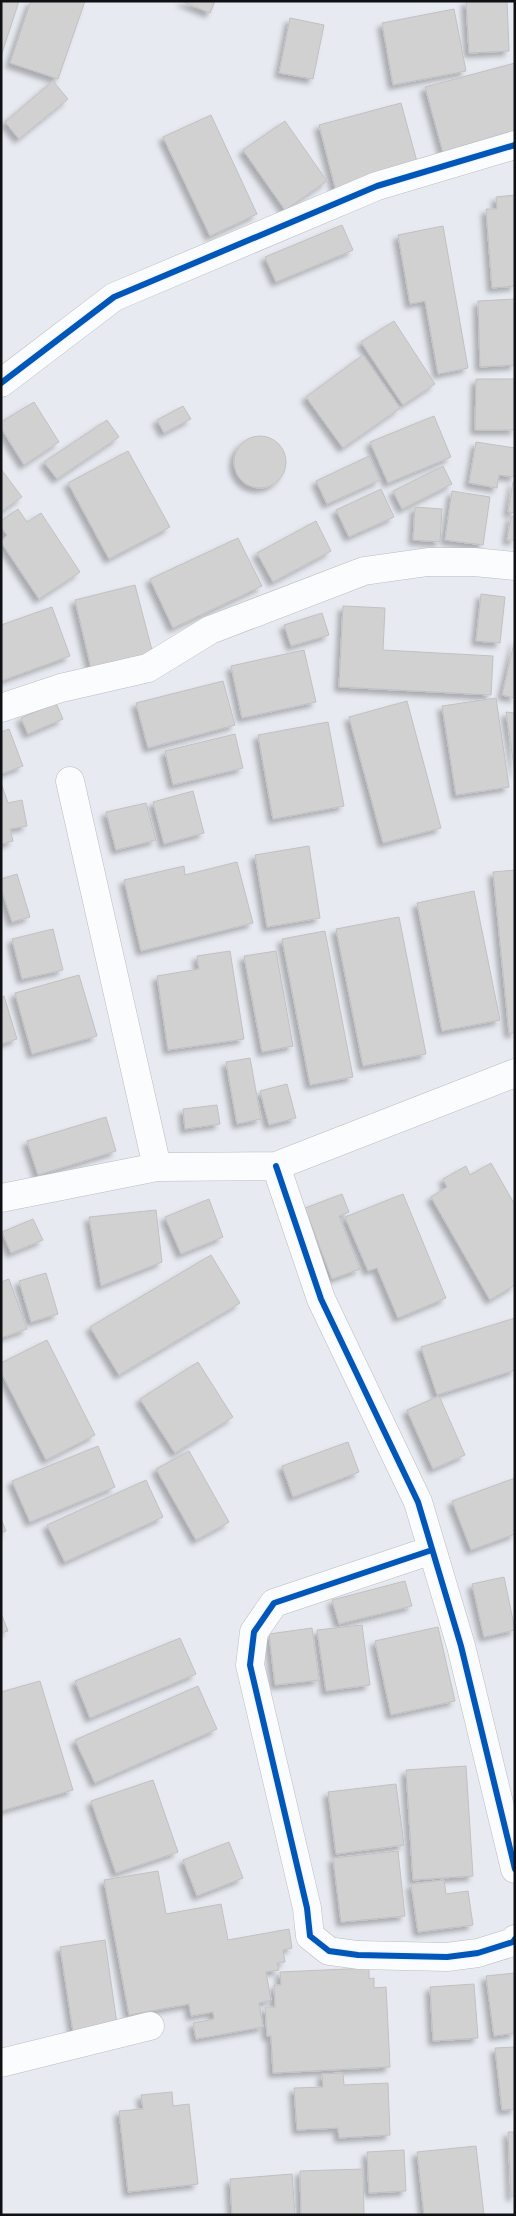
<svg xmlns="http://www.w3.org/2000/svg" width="516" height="2216" viewBox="0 0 516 2216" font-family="Jost,sans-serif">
	<defs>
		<filter id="shadow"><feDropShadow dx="-4.5" dy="4.5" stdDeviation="2.5" flood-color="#0004"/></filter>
	</defs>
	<rect width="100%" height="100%" fill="#e7eaf0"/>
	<path fill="#d2d1d2" stroke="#c1c0c2" filter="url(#shadow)" d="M1,1h18l-18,55z
		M31,1h54l-27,78 -48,-16z
		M181,1h34l-5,12z
		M466,1h41l2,50 -40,2z
		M454,9l12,62 -73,14 -11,-62z
		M290,18l34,7 -11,54 -34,-6z
		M515,63v74l-71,19 -19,-69z
		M53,81l15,18 -49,40 -14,-17z
		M401,103l18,66 -83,22 -17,-66z
		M211,115l46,99 -47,22 -47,-99z
		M285,121l42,60 -42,29 -42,-60z
		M515,195v91l-23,2 -6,-79h11l-1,-12z
		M342,225l11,25 -77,32 -11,-25z
		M443,226l25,142 -30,6 -13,-73 -15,3 -12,-69z
		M515,299v66l-35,2 -2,-66z
		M394,321l41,63 -32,21 -42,-63z
		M363,355l37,53 -57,40 -37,-51z
		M476,379h39v51h-40z
		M34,402l25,40 -35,23 -23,-37v-6z
		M183,406l8,13 -27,14 -7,-13z
		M434,416l17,41 -63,26 -18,-41z
		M107,420l12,17 -62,42 -13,-17z
		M234 462a26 26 0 1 1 52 0a26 26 0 1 1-52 0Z
		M476,442l39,6v29l-16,-2 -2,13 -28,-5z
		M128,451l42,76 -61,32 -41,-76z
		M369,456l11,24 -53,24 -11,-23z
		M443,466l9,18 -50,25 -9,-18z
		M1,469l21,28 -21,15z
		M513,482h2v31l-7,-1z
		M381,489l13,28 -45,20 -13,-27z
		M452,491l38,6 -7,48 -38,-5z
		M415,507l27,2 -2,33 -27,-2z
		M18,509l9,13 14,-9 39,59 -41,27 -38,-57 6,-7 -6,-8v-6z
		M511,516l4,1v23h-8z
		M316,521l15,30 -58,31 -16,-29z
		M238,538l24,48 -89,42 -23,-49z
		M135,585l18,69 -62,14 -16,-68z
		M481,594l24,3 -5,46 -24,-2z
		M343,606l42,2 -2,42 110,6 -2,39 -152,-8z
		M52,607l18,49 -69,25v-56z
		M322,613l7,22 -38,11 -7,-21z
		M515,639v59l-13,-3z
		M304,650l12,52 -74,16 -11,-52z
		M223,681l12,44 -87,23 -12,-45z
		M496,698l13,89 -53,8 -14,-89z
		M407,701l34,127 -58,15 -34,-126z
		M56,703l7,16 -35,15 -7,-16z
		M506,712l9,1v60z
		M328,722l16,84 -71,13 -15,-84z
		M9,729l14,37 -22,8v-42z
		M235,734l8,34 -70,17 -8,-34z
		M1,783l7,20 14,-3 5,26 -17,3 3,12 -12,3z
		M193,791l11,42 -40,11 -11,-42z
		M146,803l10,37 -40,10 -10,-38z
		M309,846l11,72 -53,9 -12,-72z
		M237,862l16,61 -112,28 -17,-71 60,-14 1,9z
		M515,870v163h-6l-16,-161z
		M17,874l13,43 -18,5 -11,-34v-9z
		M474,891l26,129 -58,11 -25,-128z
		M399,917l27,137 -63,12 -27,-137z
		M53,929l10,41 -41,9 -10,-40z
		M325,931l28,146 -43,8 -28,-146z
		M230,951l14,88 -76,11 -11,-74 42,-7 -2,-13z
		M276,951l17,95 -31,6 -18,-96z
		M79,975l18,61 -65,18 -17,-61z
		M4,996l13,43 -16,5v-47z
		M250,1058l11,61 -24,5 -11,-62z
		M287,1084l9,34 -27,7 -9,-34z
		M217,1105l3,19 -35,5 -2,-20z
		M106,1117l10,34 -78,24 -11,-34z
		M491,1163l24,42v80l-25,15 -59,-103 16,-10 -4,-8 23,-13 4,9z
		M342,1194l7,18 -10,4 21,53 -28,10 -27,-71z
		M403,1194l43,104 -48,20 -21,-50 -9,3 -23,-54z
		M209,1199l14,38 -42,17 -16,-37z
		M156,1210l6,52 -61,24 -12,-69z
		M33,1219l10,21 -32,13 -9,-21z
		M211,1255l29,48 -121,72 -29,-48z
		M46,1273l12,41 -27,8 -12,-41z
		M9,1279l18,50 -26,9v-56z
		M515,1318v52l-78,25 -16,-48z
		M47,1340l48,95 -49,25 -45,-88v-9z
		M198,1362l35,55 -58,36 -35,-54z
		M439,1396l26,59 -32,14 -26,-59z
		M348,1442l11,30 -66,25 -11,-31z
		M98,1446l17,41 -85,35 -18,-41z
		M189,1451l40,71 -33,18 -40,-71z
		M515,1478v56l-44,16 -19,-49z
		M146,1480l17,37 -98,45 -18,-37z
		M1,1519l5,12 -5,2z
		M504,1577l11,53 -31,7 -12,-53z
		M405,1581l7,25 -73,18 -7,-24z
		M1,1613l7,18 -7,2z
		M362,1625l8,60 -44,6 -9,-61z
		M438,1627l17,74 -64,14 -16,-74z
		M312,1628l7,52 -44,5 -6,-51z
		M180,1638l16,36 -106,44 -15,-37z
		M40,1681l33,109 -72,21v-119z
		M198,1686l19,43 -122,54 -20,-43z
		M466,1766l7,110 -60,4 -7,-110z
		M153,1780l25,72 -62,21 -25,-72z
		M396,1784l8,61 -68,9 -8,-62z
		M229,1842l14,36 -46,18 -14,-36z
		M398,1851l7,65 -64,6 -8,-64z
		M158,1871l8,43 55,-10 7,36 61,-11 3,19 -9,2 2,12 -8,1 2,7 -13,2 5,28 -12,3 4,24 -67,12 -3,-16 21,-4 -1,-7 -22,4 -2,-12 -60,11 -25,-135z
		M444,1880l2,14 22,-3 5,34 -55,7 -7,-48z
		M105,1940l12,84 -44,7 -13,-84z
		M369,1968v11l5,-1v10l12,-1 4,80 -117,6 -2,-37h-4l-2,-29h10l-1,-22h7l-1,-13z
		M515,1973v60l-21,3 -8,-60z
		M474,1984l4,54 -45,3 -3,-54z
		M515,2047v62l-13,1 -7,-62z
		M343,2073l1,12 44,-2 2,52 -51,3 -1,-10 -41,2 -3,-42 29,-1 -1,-13z
		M172,2092l1,14 16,-2 9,80 -70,8 -9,-81 24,-2 -2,-14z
		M508,2132h7v64h-4z
		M476,2146l8,69h-60l-7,-63z
		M404,2150l2,41 -37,2 -2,-41z
		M363,2169l1,46h-63l-1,-44z
		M292,2174l3,41h-63l-2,-36z"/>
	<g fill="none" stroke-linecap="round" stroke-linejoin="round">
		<g stroke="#babcc1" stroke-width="29">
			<path id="minor" d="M1,383l113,-86 263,-111 138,-41
				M1,708l60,-20 87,-20 62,-38 154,-59 64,-9h46l41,4
				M70,781l87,386
				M276,1166l45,133 97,203 43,144 54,223
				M1,1198l156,-31 119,-1 239,-93
				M432,1550l-158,53 -20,29 -4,33 57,243 3,28 19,15 29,4 89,2 31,-4 35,-11 2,-3
				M1,2063l149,-37"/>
		</g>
		<use href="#minor" stroke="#fbfcfd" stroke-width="28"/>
		<g stroke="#f3f6fd" stroke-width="9">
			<path id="cycleway" d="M1,383l113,-86 263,-111 138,-41
				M276,1166l45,133 97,203 43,144 54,223
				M432,1550l-158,53 -20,29 -4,33 57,243 3,28 19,15 29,4 89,2 31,-4 35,-11 2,-3"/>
		</g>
		<use href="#cycleway" stroke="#0057b8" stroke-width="6"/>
	</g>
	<rect width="516" height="2216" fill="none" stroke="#0e1013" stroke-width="5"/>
</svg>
